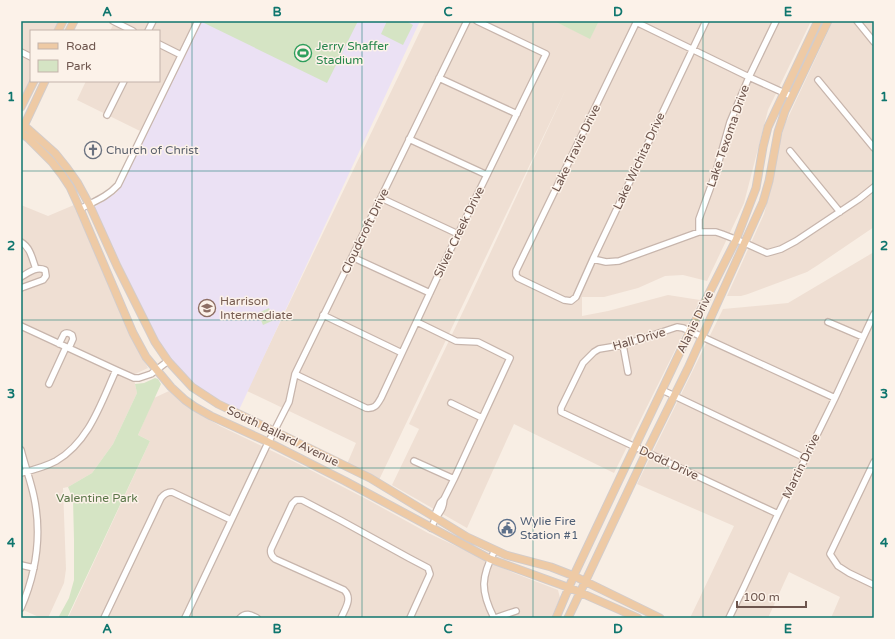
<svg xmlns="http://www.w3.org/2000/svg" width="895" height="639" viewBox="0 0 895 639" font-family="'Varela Round',sans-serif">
	<rect width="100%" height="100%" fill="#f8eee4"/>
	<path fill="#efdfd3" d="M21,21h38l-5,10h-23v48l-10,20z
		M115,21h80l-55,110 -63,-31 9,-19h73v-50h-49z
		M425,21h129l36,17 9,-17h212l-43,89 -24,93 -37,78 -24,-6 -18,1 -27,12 -34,9h-22v19l26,-5 60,-16 32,5 -86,173 -100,-49 -47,104 -75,-43 27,-56 -10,-5 60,-125 97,-210 -187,391 -32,-16 9,-21 -109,-52z
		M833,21h41v206l-56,38 -11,7 -59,22 -7,2h-14l37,-82 9,-35 5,-32 8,-25z
		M21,205l27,11 26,-11 53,124 21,39 -15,7 4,18 -24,51 -21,29 -24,14 -5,1 3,81 -2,14 -16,35h-7l-20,-9z
		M874,252v366h-43l9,-21 -51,-25 -21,46h-78l44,-92 -97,-42 86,-175 65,-6z
		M169,391l25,20 26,15 79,38 71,37 58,32 86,40 44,17 2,8 -9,20h-483l82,-177 -12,-6 16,-37z"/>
	<path fill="#ebe1f4" d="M202,21h218l-181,389 -30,-16 -11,-8 -11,-9 -21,-24 -12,-19 -60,-127 2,-1 20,-13 4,-5z"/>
	<path fill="#d5e4c4" d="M202,21h156l-31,62 -125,-61z
		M387,21h19l7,4 -10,20 -22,-11z
		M554,21h45l-9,18z
		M269,308l5,12 -11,5 -5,-12z
		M155,378l3,1 3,5 -23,51 12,6 -83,177h-9l11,-20 5,-18v-41l-1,-40 -5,-12 24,-14 21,-29 24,-51 -2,-9 9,-1z"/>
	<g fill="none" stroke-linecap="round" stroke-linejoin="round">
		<g stroke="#c7b5ac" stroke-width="8">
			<path id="minor" d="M113,21l20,10
				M637,21l-121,250v4l2,3 46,22 7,1 5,-4 17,-38 113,-238
				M857,21l17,21
				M636,22l113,55 42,19
				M148,31l5,-10
				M159,44l22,11
				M21,52l10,5
				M439,78l78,36
				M818,80l56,68
				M107,115l17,-34
				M409,139l78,36
				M790,151l50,61
				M381,198l77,36
				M80,209c15,-8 27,-12 38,-24l80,-164
				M699,232v-13l16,-44 15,-53 19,-45 27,-56
				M21,242c10,6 11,17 15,27
				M352,257l78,36
				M593,259l13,3 13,-1 80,-29h17l6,2 23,9 22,10 14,-4 15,-8 63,-42 15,-12
				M21,277c7,-4 15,-11 24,-7l1,6 -3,4 -22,8
				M323,315l79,38
				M417,322l39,19 22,1 32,16 -56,121 -10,20 -4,4 -4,9v6
				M828,322l35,15
				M21,326l95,44 18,8h5l12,-4 17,-13
				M59,344l5,-10c3,-2 5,-1 8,1l1,4 -4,9
				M623,345l5,27
				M295,374l71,34c9,1 11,-3 15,-10l61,-131 104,-213 -69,-33
				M49,384l17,-37
				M662,390l143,68
				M451,403l31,15
				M21,450c4,16 10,32 13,47 8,38 2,76 -13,111
				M414,461l40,18
				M874,462l-44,92 8,12 11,7 25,12
				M21,473c12,-3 24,-6 35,-12 33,-19 45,-58 60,-91
				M778,514l-213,-100 -4,-2v-4l22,-45 11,-11 5,-3 24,-4 54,-18 6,1 152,70
				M431,528c2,-3 3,-7 5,-10 5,-8 7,-9 8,-19
				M21,565l13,3
				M104,618l57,-120c3,-4 6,-6 11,-6l59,28
				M185,618l81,-171 23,-45 6,-28 172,-353
				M240,618c6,-6 11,-3 17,0
				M341,618c4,-9 12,-20 3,-28l-69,-31c-4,-3 -5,-6 -4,-10l21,-45 4,-4h6l38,20 69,38 19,10 2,6 -20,44
				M494,618c-14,-28 -13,-41 1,-68
				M495,618l21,-7
				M729,618l15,-31 34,-73 57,-116 39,-84"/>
		</g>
		<g stroke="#d3ccca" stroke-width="9">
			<path id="major" d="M58,31l5,-10
				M69,31l5,-10
				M21,107l13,-26
				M21,124l6,4 28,25 12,15 10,14 12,22 28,62 38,76 13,19 24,26 26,17 56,27 96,47 66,40 31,19 39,18 45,12 23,9 86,42
				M22,130l23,-49
				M21,133l7,5 24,24 10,13 8,12 10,22 53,124 13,24 25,30 14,13 10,7 16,9 57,26 77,39 145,78 80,29 68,30
				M556,618l19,-45 45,-95 42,-88 28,-59 46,-91 20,-52 7,-41 5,-20 50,-106
				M568,618l78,-165 42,-85 75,-166 6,-21 9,-49 7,-21 43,-90"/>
		</g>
		<use href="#minor" stroke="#fff" stroke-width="5.5"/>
		<use href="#major" stroke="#eecaa5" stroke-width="7"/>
	</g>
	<path fill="none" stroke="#0f766e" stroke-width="1" stroke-opacity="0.55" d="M192,21v597M362,21v597M533,21v597M703,21v597M21,171h853M21,320h853M21,468h853"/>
	<defs>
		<g id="stadium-ring" transform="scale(0.9)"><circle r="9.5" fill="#fcf2e9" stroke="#2e9e5b" stroke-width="1.5"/><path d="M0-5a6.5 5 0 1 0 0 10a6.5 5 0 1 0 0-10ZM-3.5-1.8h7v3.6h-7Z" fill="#2e9e5b"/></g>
		<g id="church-ring" transform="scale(0.9)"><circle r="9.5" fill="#fcf2e9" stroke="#6b7280" stroke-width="1.5"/><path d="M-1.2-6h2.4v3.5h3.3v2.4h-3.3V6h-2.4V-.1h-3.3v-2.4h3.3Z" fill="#6b7280"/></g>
		<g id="school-ring" transform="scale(0.9)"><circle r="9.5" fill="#fcf2e9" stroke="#8d6e63" stroke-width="1.5"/><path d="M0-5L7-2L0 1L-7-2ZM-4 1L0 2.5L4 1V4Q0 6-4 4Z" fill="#8d6e63"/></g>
		<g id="civic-ring" transform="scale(0.9)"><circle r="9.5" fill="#fcf2e9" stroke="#5c6f8a" stroke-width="1.5"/><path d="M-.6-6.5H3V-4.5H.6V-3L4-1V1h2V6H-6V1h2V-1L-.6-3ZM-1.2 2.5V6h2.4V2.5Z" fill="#5c6f8a"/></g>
	</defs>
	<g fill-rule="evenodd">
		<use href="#stadium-ring" x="303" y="53"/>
		<use href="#church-ring" x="93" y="150"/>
		<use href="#school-ring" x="207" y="308"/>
		<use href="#civic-ring" x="507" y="528"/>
	</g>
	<g text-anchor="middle" stroke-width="3" stroke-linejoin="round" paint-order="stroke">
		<g font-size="12" fill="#27864d" stroke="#fcf2e9" text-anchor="start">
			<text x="316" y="50">Jerry Shaffer<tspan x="316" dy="14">Stadium</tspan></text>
		</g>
		<g font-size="12" fill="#6d554d" stroke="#fcf2e9">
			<text transform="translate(728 136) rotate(-71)" y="4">Lake Texoma Drive</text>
			<text transform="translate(576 148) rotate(-64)" y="4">Lake Travis Drive</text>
			<text transform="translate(639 161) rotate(-65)" y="4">Lake Wichita Drive</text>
			<text transform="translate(365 231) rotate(-64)" y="4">Cloudcroft Drive</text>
			<text transform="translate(459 232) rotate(-64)" y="4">Silver Creek Drive</text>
			<text transform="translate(695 322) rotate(-64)" y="4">Alanis Drive</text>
			<text transform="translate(639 339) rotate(-16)" y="4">Hall Drive</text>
			<text transform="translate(283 436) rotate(26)" y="4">South Ballard Avenue</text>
			<text transform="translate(669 463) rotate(25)" y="4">Dodd Drive</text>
			<text transform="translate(801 466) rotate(-64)" y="4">Martin Drive</text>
		</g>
		<g font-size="12" fill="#5b616d" stroke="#fcf2e9" text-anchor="start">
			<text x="106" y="154">Church of Christ</text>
		</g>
		<g font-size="12" fill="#785e54" stroke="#fcf2e9" text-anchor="start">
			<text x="220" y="305">Harrison<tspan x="220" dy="14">Intermediate</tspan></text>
		</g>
		<g font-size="12" fill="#5c774a" stroke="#fcf2e9">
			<text x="97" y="502">Valentine Park</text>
		</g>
		<g font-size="12" fill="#4e5e75" stroke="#fcf2e9" text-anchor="start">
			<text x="520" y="525">Wylie Fire<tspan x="520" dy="14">Station #1</tspan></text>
		</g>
	</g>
	<rect width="895" height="639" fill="none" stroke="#fcf2e9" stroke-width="44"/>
	<rect x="30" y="30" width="130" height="52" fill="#fcf2e9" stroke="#c3b3ab"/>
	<rect x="38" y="43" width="20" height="6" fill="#eecaa5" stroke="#c3b3ab"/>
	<text x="66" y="50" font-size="12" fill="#6d554d">Road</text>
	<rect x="38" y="60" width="20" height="12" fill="#d5e4c4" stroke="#c3b3ab"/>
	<text x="66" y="70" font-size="12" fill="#6d554d">Park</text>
	<path d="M737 601v6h69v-6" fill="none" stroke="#6d554d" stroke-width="2"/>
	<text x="743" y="601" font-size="12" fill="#6d554d" stroke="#fcf2e9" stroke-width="3" paint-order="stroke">100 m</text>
	<rect x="22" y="22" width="851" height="595" fill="none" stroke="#0f766e" stroke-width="1.5"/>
	<g font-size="13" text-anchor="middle" font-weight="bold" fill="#0f766e">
		<text x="107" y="16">A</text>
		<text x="277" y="16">B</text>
		<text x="448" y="16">C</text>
		<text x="618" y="16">D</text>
		<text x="788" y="16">E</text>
		<text x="11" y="101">1</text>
		<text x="884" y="101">1</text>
		<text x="11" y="250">2</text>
		<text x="884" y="250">2</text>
		<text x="11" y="398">3</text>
		<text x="884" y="398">3</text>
		<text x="11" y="547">4</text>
		<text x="884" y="547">4</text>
		<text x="107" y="633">A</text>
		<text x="277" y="633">B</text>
		<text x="448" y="633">C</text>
		<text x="618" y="633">D</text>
		<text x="788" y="633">E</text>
	</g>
</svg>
